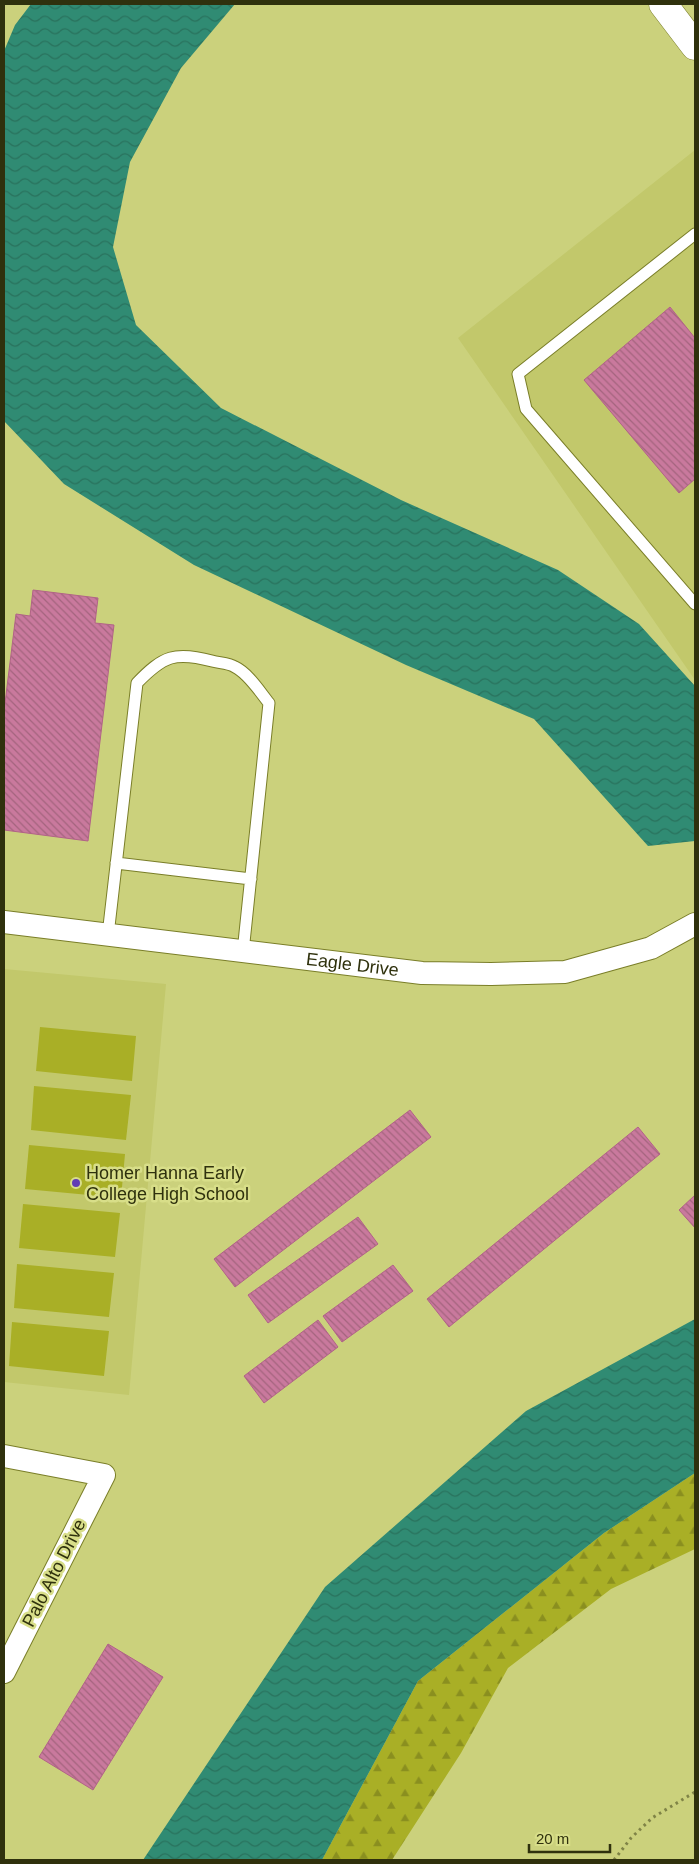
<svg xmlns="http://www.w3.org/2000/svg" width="699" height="1864" viewBox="0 0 699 1864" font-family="Arial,sans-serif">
	<defs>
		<pattern id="forest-firs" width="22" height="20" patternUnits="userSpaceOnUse" patternTransform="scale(1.25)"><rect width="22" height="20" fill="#a9af26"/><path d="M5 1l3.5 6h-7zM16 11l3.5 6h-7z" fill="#8a8f1f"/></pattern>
		<pattern id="water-waves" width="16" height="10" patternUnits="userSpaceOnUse" patternTransform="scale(1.25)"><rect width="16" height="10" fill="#308b73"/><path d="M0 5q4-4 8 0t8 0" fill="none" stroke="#29725d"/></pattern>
		<pattern id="building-back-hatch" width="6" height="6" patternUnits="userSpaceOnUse" patternTransform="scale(1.25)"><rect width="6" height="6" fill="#c9799d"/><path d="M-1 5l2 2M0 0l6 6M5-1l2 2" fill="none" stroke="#a4647e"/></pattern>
	</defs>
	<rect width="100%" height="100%" fill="#cbd17c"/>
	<path fill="#c2c86b" d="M695,150v530l-237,-342z
		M4,969l162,15 -37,411 -125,-13z"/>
	<path fill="url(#forest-firs)" d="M695,1473v76l-84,40 -103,79 -47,85 -69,107h-70l96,-179 186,-148z"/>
	<path fill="#a9af26" d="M40,1027l96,9 -4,45 -96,-10z
		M34,1086l97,9 -5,45 -95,-10z
		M29,1145l96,9 -4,44 -96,-9z
		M23,1204l97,9 -5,44 -96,-9z
		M17,1264l97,9 -5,44 -95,-9z
		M12,1322l97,9 -5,45 -95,-10z"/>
	<path fill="url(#water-waves)" d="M31,4h204l-54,64 -51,94 -17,85 23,78 85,83 180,92 157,70 81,54 56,62v155l-47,5 -114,-127 -128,-54 -212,-100 -130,-81 -60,-63v-370l11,-26z
		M695,1319v154l-91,60 -186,148 -96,179h-179l182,-273 201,-176z"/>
	<path fill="url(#building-back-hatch)" stroke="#b16387" d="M670,307l25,31v141l-16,14 -95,-113z
		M33,590l65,8 -3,25 19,2 -26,216 -84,-11v-119l12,-97 14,2z
		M410,1110l21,27 -196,150 -21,-28z
		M638,1127l22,27 -211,173 -22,-28z
		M695,1195v33l-16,-18z
		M358,1217l20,27 -110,79 -20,-28z
		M393,1265l20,26 -71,51 -19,-26z
		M318,1320l20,27 -74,56 -20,-27z
		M108,1644l55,33 -70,113 -54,-33z"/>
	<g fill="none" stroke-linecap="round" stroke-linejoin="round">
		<g stroke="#7a7e28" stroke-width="13">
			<path id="lane" d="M695,234l-177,140 8,35 169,195
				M116,863l135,16
				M108,935l29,-252c26,-27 38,-32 75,-22 7,2 17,2 23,6 13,6 25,25 34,36l-26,249"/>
		</g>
		<g stroke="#7a7e28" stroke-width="24">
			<g id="street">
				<path id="s1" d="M4,922l418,51 69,1 74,-2 86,-24 44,-24"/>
				<path d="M4,1456l100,19 -100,197"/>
			</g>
		</g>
		<g stroke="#7a7e28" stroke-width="29">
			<path id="secondary" d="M663,4l32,42"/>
		</g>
		<path stroke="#7f8346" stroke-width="3" stroke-dasharray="2.5 4" stroke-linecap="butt" d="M614,1860l17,-22 21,-20 43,-26"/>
		<use href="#lane" stroke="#fff" stroke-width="11"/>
		<use href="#street" stroke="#fff" stroke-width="22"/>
		<use href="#secondary" stroke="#fff" stroke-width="28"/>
	</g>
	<circle fill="#613cb4" stroke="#d8de89" stroke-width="2" cx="76" cy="1183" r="5"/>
	<g text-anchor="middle" stroke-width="5" stroke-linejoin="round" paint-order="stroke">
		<g font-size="18" fill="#2f310d" stroke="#d8de89">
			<text dy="6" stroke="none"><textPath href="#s1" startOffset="351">Eagle Drive</textPath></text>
			<text transform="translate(54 1573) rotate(-63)" y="6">Palo Alto Drive</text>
		</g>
		<g font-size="18" fill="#2f310d" stroke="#d8de89" text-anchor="start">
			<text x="86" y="1179">Homer Hanna Early<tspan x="86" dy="21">College High School</tspan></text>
		</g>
	</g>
	<rect width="699" height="1864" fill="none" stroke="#2f310d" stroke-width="10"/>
	<path d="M529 1844v8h81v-8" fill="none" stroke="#2f310d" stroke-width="2.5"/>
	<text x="536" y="1844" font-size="15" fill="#2f310d" stroke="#d8de89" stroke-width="4" paint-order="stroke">20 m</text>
</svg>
